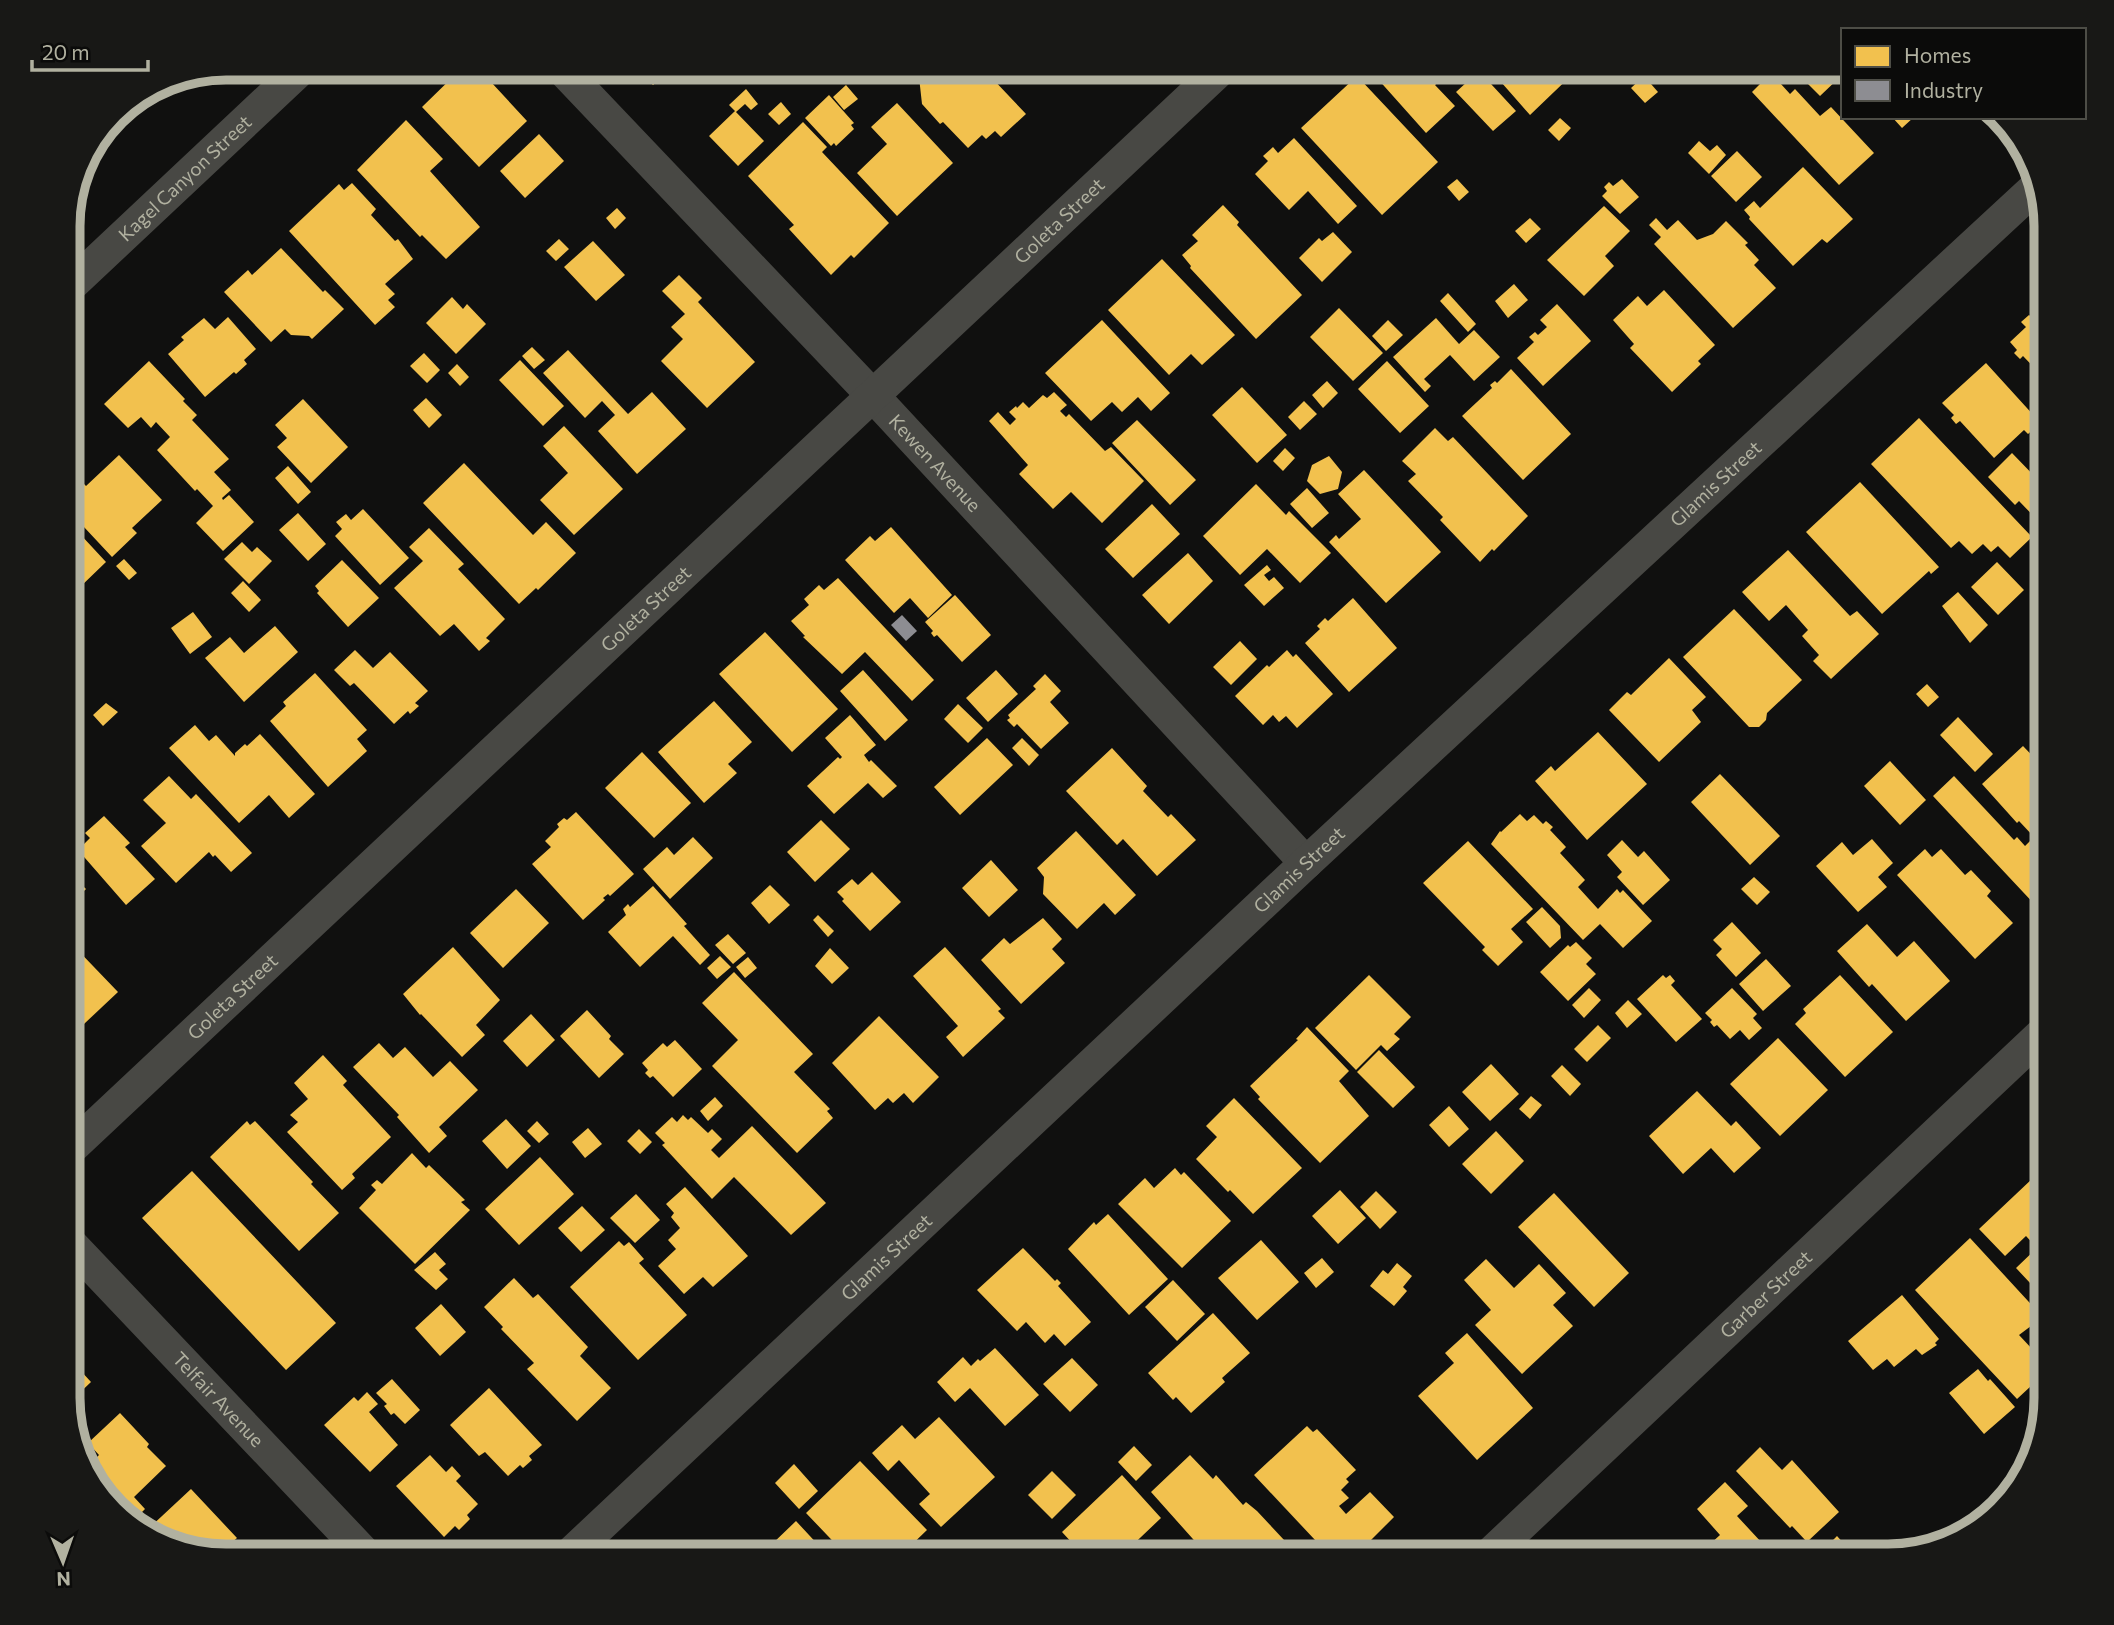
<svg xmlns="http://www.w3.org/2000/svg" width="2114" height="1625" viewBox="0 0 2114 1625" font-family="Commissioner,sans-serif">
	<rect width="100%" height="100%" fill="#10100f"/>
	<path fill="#f2c14e" d="M462,68h16l49,53 -48,46 -57,-60z
		M637,68h39l-18,16 -2,-2 -3,3z
		M918,68h68l5,6 -1,2 36,38 -25,23 -6,-6 -9,8 -4,-4 -14,13 -25,-26 -3,2 -18,-20z
		M1026,68h27l-8,8 -5,-5 -6,6z
		M1368,68h52l9,10 8,-7 6,7 -8,7 20,21 -29,27z
		M1500,68h7l8,8 8,-8h56l-49,47 -36,-41z
		M1789,68h44l8,8 -21,20 -24,-24 -2,2z
		M1479,71l37,40 -23,20 -37,-39z
		M1771,73l19,21 5,-5 25,27 11,-9 43,46 -35,32 -87,-93z
		M1357,76l81,86 -56,53 -81,-87z
		M1644,76l14,16 -13,11 -14,-15z
		M846,85l12,14 -14,11 -11,-13z
		M746,89l12,15 -7,6 -6,-6 -9,8 -7,-7z
		M829,95l25,28 -3,2 3,4 -18,17 -2,-3 -3,3 -26,-28z
		M781,102l10,12 -12,11 -11,-11z
		M897,103l56,60 -56,53 -40,-43 30,-29 -16,-17z
		M735,111l29,30 -26,25 -29,-30z
		M1892,117h22l-12,11z
		M1560,118l11,10 -12,13 -11,-11z
		M406,120l37,39 -13,12 50,56 -34,32 -24,-24 -2,2 -63,-67z
		M803,122l24,25 -5,5 67,71 -35,35 -3,-3 -20,20 -42,-46 5,-4 -46,-49z
		M539,134l25,27 -39,37 -25,-27z
		M1294,138l63,68 -19,18 -30,-33 -19,19 -34,-36 13,-13 -5,-5 10,-9 5,6z
		M1699,141l11,10 7,-6 9,10 -17,19 -21,-21z
		M1737,151l25,26 -26,25 -25,-26z
		M1803,167l50,52 -26,24 -5,-4 -29,27 -44,-47 1,-2 -6,-7 10,-9 6,7z
		M1457,179l12,13 -10,9 -12,-14z
		M1622,179l17,18 -19,17 -18,-18 5,-5 -3,-4 5,-5 4,4z
		M352,183l24,26 -5,6 24,26 3,-2 15,20 -28,25 10,10 -7,6 7,7 -20,18 -86,-94 50,-47 5,6z
		M1223,205l16,17 -2,3 65,70 -46,44 -66,-71 1,-2 -9,-11 16,-14 -6,-6z
		M1604,206l26,25 -25,25 9,10 -30,30 -37,-36z
		M617,208l9,10 -11,11 -9,-11z
		M1530,218l11,11 -15,14 -11,-12z
		M1656,218l11,12 11,-10 19,20 16,-6 13,-13 22,22 -3,2 14,15 -5,5 22,23 -43,40 -79,-84 7,-7 -12,-12z
		M1333,232l19,20 -30,30 -23,-24 20,-20 3,3z
		M559,239l10,10 -13,12 -10,-10z
		M593,241l32,34 -29,26 -32,-34z
		M281,248l42,44 2,-2 19,19 -32,30 -3,-3 -18,-1 -6,-6 -14,13 -47,-50 24,-22 4,5z
		M1162,259l73,76 -33,30 -11,-11 -22,21 -61,-65z
		M679,275l23,23 -4,4 57,60 -48,46 -46,-47 22,-22 -12,-12 14,-13 -23,-23z
		M1514,284l14,16 -20,18 -13,-17z
		M1664,290l51,55 -17,16 3,3 -29,28 -42,-44 4,-4 -21,-24 25,-24 9,10z
		M1448,293l28,31 -8,8 -28,-31z
		M452,297l11,12 4,-5 19,20 -30,30 -30,-31z
		M1557,304l34,37 -48,45 -26,-28 17,-16 -5,-5 6,-5 3,3 9,-8 -7,-7z
		M1339,308l44,45 -30,28 -43,-44z
		M2046,308v72l-23,-24 -3,3 -6,-6 3,-3 -7,-8 16,-15 -5,-5 8,-7 5,4z
		M228,317l28,32 -12,11 3,4 -11,10 -2,-2 -29,25 -37,-43 16,-14 -3,-3 23,-19 11,11z
		M1436,318l23,26 15,-14 26,27 -26,24 -24,-26 -26,24 7,7 -6,6 -32,-35z
		M1102,320l68,73 -19,18 -13,-14 -16,15 -10,-10 -21,19 -46,-48z
		M1388,320l15,15 -17,16 -14,-15z
		M532,347l13,13 -11,9 -12,-13z
		M568,350l60,64 24,-22 34,37 -49,45 -39,-43 17,-16 -13,-14 -17,17 -42,-45z
		M424,353l16,17 -13,13 -17,-17z
		M520,360l44,46 -21,20 -44,-46z
		M149,361l36,38 -2,2 14,14 -5,5 37,39 -15,13 17,18 -9,8 1,2 6,-5 25,27 -31,29 -27,-28 17,-17 -16,-17 -2,2 -38,-41 13,-13 -14,-15 -5,6 -10,-11 -13,11 -24,-24z
		M1387,361l42,45 -29,27 -42,-44z
		M1986,363l50,55 -4,3 5,5 -9,8 -4,-4 -30,28 -34,-37 -4,3 -5,-6 3,-3 -12,-12z
		M457,364l12,13 -9,9 -12,-13z
		M1511,369l60,65 -48,46 -61,-64 30,-28 -2,-3 5,-4 2,2z
		M1327,381l11,12 -15,15 -11,-13z
		M1242,387l45,48 -30,28 -45,-48z
		M1054,392l13,13 -7,6 6,6 3,-3 36,37 6,-4 33,34 -42,42 -31,-31 -18,17 -34,-35 9,-9 -39,-44 9,-9 12,13 6,-6 -7,-7 7,-6 1,2 6,-6 6,6 14,-13 4,3z
		M426,398l16,17 -13,13 -16,-18z
		M303,399l45,48 -37,36 -34,-36 10,-9 -12,-13z
		M1304,401l13,13 -17,16 -12,-13z
		M1919,418l113,119 -22,21 -12,-12 -7,6 -8,-8 -11,10 -13,-13 -8,7 -80,-84z
		M1137,420l59,60 -26,25 -58,-62z
		M564,426l59,63 -49,46 -34,-35 28,-27 -25,-27z
		M1435,428l13,13 5,-4 75,79 -34,35 -2,-2 -12,13 -40,-42 3,-3 -35,-36 8,-7 -14,-13z
		M1285,448l10,10 -12,13 -10,-10z
		M2012,453l34,35v41l-27,-28 -4,4 -27,-28z
		M119,455l43,45 -30,28 5,5 -25,24 -43,-46v-31l7,8 6,-6 4,4z
		M1329,456l13,16 -4,17 -18,5 -13,-13 5,-16z
		M464,463l69,72 13,-13 30,31 -38,37 -2,-2 -17,16 -96,-101z
		M288,466l23,26 -13,12 -23,-26z
		M1364,470l77,82 -55,51 -57,-61 7,-7 3,4 22,-20 -23,-25z
		M1860,482l79,85 -8,7 -2,-3 -47,43 -76,-82z
		M1256,484l30,31 3,-4 42,42 -31,30 -33,-34 -27,26 -37,-39z
		M1307,488l22,25 -17,15 -22,-24z
		M1152,504l28,30 -47,44 -28,-29z
		M363,509l46,49 -29,27 -45,-49 7,-7 -6,-7 10,-8 5,6z
		M298,513l28,31 -18,17 -29,-31z
		M891,527l61,68 -24,23 -18,-20 -16,15 -49,-53 25,-24 5,5z
		M429,528l35,36 -6,5 47,50 -19,19 4,3 -11,10 -25,-27 -14,12 -46,-48 29,-27 -14,-14z
		M80,534l26,28 -28,27 -9,-10v-35z
		M242,542l10,10 5,-5 15,14 -23,23 -25,-25z
		M1788,550l62,66 7,-5 22,23 -48,45 -18,-18 6,-6 -17,-19 6,-6 -22,-25 -17,16 -27,-29z
		M1188,553l25,28 -44,43 -27,-29z
		M124,559l13,14 -8,7 -13,-14z
		M342,560l37,38 -31,29 -31,-34 2,-2 -4,-5z
		M1997,562l27,28 -26,25 -27,-28z
		M1267,565l4,5 -7,5 5,6 5,-4 10,11 -20,18 -20,-21z
		M838,578l96,102 -22,21 -47,-49 -23,22 -39,-37 2,-1 -14,-15 18,-16 -5,-6 15,-14 5,5z
		M243,581l18,19 -12,12 -18,-19z
		M1958,592l30,33 -18,18 -28,-37z
		M955,595l36,40 -29,27 -25,-27 -3,2 -3,-4 2,-2 -8,-9z
		M1353,598l44,50 -48,44 -44,-49 15,-14 -3,-3 8,-8 3,3z
		M1734,609l68,71 -35,33 -1,7 -7,7h-10l-66,-70z
		M193,612l19,25 -22,17 -19,-26z
		M275,626l23,26 -54,50 -39,-44 25,-21 14,16z
		M765,632l73,77 -46,43 -73,-78z
		M2046,637v30l-15,-15z
		M1240,641l17,18 -26,26 -18,-18z
		M355,650l18,18 17,-16 38,39 -13,12 4,3 -9,8 -2,-3 -14,13 -40,-41 -4,3 -16,-16z
		M1287,650l6,7 3,-3 37,40 -36,34 -11,-12 -7,6 -6,-7 -10,10 -28,-29 32,-31 2,2z
		M1669,658l37,39 -14,13 9,12 -42,40 -50,-52 18,-18 4,3z
		M863,670l45,50 -23,21 -45,-50z
		M996,670l22,24 -30,28 -22,-24z
		M315,673l52,57 -10,9 10,12 -39,36 -58,-66 16,-15 -3,-4z
		M1045,674l16,17 -11,11 19,21 -28,26 -24,-25 -3,3 -7,-7 3,-2 -2,-3 28,-26 -3,-3z
		M1927,684l12,13 -11,10 -12,-13z
		M714,701l38,41 -24,22 9,9 -33,30 -46,-51z
		M106,703l12,9 -15,14 -10,-11z
		M958,704l25,24 -15,15 -24,-24z
		M850,715l26,30 -12,10 5,7 2,-2 26,26 -14,12 -15,-15 -34,31 -27,-28 31,-29 2,2 2,-2 -17,-19z
		M1958,717l35,37 -18,18 -35,-37z
		M195,725l14,16 7,-6 19,21v-3l10,-9 2,2 13,-12 55,60 -26,24 -20,-23 -30,28 -70,-75z
		M1598,732l49,52 -60,56 -52,-59 16,-15 4,5z
		M987,738l26,27 -53,50 -26,-28z
		M1022,738l17,17 -10,11 -17,-18z
		M2023,746l23,24v6l-13,12 13,13v102l-7,6 -106,-113 21,-20 60,64 3,-3 8,9 9,-9 -15,-16 -2,2 -35,-39z
		M1112,748l35,38 -4,5 25,26 3,-3 25,26 -39,36 -34,-37 -6,6 -51,-54z
		M642,752l49,51 -37,35 -49,-50z
		M1890,761l36,39 -26,25 -36,-39z
		M1720,774l60,62 -30,29 -59,-63z
		M169,776l22,23 5,-5 56,59 -21,19 -16,-17 -2,2 -4,-5 -33,31 -35,-37 25,-23 -23,-23z
		M69,803l12,11 -12,12 7,7 -3,3 6,6 -10,10z
		M576,812l58,62 -24,22 -2,-2 -5,4 2,2 -22,20 -51,-56 19,-17 -6,-6 14,-14 -2,-3 7,-6 3,2z
		M1520,814l7,7 7,-6 9,9 3,-3 7,6 -3,3 16,17 -6,6 25,27 -7,7 20,22 19,-20 3,4 3,-3 29,31 -29,27 -23,-24 -17,16 -92,-96 9,-13 1,1z
		M104,816l26,27 -5,4 30,32 -29,26 -48,-55 12,-12 -5,-5z
		M821,820l29,29 -35,33 -28,-30z
		M1076,831l60,64 -21,20 -11,-12 -27,26 -34,-35 1,-17 -7,-9z
		M693,837l20,21 -43,41 -27,-30 24,-22 7,8z
		M1872,839l21,24 -15,14 9,10 -29,25 -42,-46 26,-24 11,13z
		M1622,840l16,17 6,-6 26,29 -27,25 -26,-28 5,-5 -15,-17z
		M1468,841l65,68 -22,20 12,13 -25,24 -16,-16 3,-3 -62,-64z
		M1925,849l7,8 9,-8 24,26 6,-5 20,21 -4,5 26,27 -38,36 -78,-84z
		M991,860l27,30 -29,27 -27,-29z
		M69,862l15,15 -5,5 7,7 -17,17z
		M872,872l29,30 -31,29 -28,-30 2,-2 -7,-7 15,-13 6,6z
		M1754,877l16,15 -13,13 -16,-16z
		M770,885l20,20 -21,19 -18,-21z
		M653,886l34,38 -3,2 26,29 -10,10 -27,-29 -33,31 -32,-35 18,-17 -3,-6 5,-5 2,3z
		M516,889l33,34 -46,45 -33,-35z
		M1542,907l18,19 1,12 -11,10 -24,-26z
		M818,915l16,16 -6,6 -15,-17z
		M1043,918l19,21 -10,10 13,14 -44,41 -40,-44 23,-22 6,6z
		M1732,922l29,31 -25,24 -20,-22 6,-6 -9,-9z
		M1867,924l30,33 17,-16 36,40 -44,40 -34,-37 -3,3 -32,-36z
		M728,934l18,19 -13,11 -18,-19z
		M69,941l49,51 -34,32 -15,-16z
		M1576,942l16,16 -6,6 10,10 -28,27 -28,-29 28,-27 2,2z
		M453,947l47,53 -24,25 9,10 -23,22 -41,-43 -1,1 -17,-21z
		M945,947l56,62 -3,2 7,7 -42,39 -17,-20 12,-11 -45,-50z
		M830,948l19,20 -17,16 -17,-18z
		M720,956l11,11 -14,12 -10,-11z
		M748,957l9,11 -12,10 -9,-11z
		M1766,959l25,27 -28,25 -24,-27z
		M734,972l79,82 -19,18 36,37 -3,2 6,7 -36,35 -85,-87 26,-26 -36,-37z
		M1369,975l42,42 -17,17 6,5 -13,12 -6,-6 -25,25 -41,-42z
		M1663,975l3,3 4,-3 5,6 -4,4 31,34 -26,23 -39,-43z
		M1840,975l53,57 -48,45 -50,-53 11,-11 -3,-4z
		M1589,988l12,12 -17,18 -12,-13z
		M1732,988l25,26 -4,4 9,10 -13,12 -9,-10 -10,9 -13,-14 -3,2 -4,-5 2,-2 -7,-7z
		M1628,1000l14,14 -15,14 -12,-15z
		M587,1010l24,26 -2,3 15,15 -25,24 -39,-42z
		M531,1014l24,26 -28,27 -24,-26z
		M879,1016l60,61 -26,26 -9,-10 -11,10 -5,-5 -13,12 -43,-47z
		M1598,1025l13,13 -24,24 -13,-13z
		M1307,1027l42,44 -10,10 30,35 -49,47 -62,-64 2,-2 -10,-11 48,-46 -2,-1z
		M1778,1038l50,52 -48,46 -50,-52z
		M675,1040l27,29 -29,28 -20,-21 -3,2 -5,-5 3,-3 -6,-7 21,-20 4,4z
		M379,1043l14,15 12,-11 28,30 17,-16 28,29 -39,37 8,9 -18,17 -32,-36 2,-2 -46,-48z
		M1379,1050l36,37 -22,21 -36,-36z
		M323,1055l24,26 -4,4 48,52 -39,37 3,4 -13,12 -55,-58 11,-10 -8,-7 18,-16 -14,-16z
		M1491,1064l28,30 -29,27 -28,-29z
		M1562,1065l19,19 -11,12 -19,-20z
		M1697,1091l34,35 5,-5 25,27 -27,25 -23,-25 -28,26 -34,-38z
		M1531,1096l11,9 -12,14 -11,-10z
		M715,1097l8,9 -15,15 -8,-10z
		M1234,1098l68,70 -49,46 -23,-24 -2,2 -32,-33 21,-22 -11,-11z
		M1449,1106l20,23 -20,18 -20,-22z
		M683,1115l5,5 3,-3 17,16 4,-4 10,10 -11,11 8,8 33,-32 74,77 -35,32 -57,-58 -22,22 -50,-54 3,-2 -10,-10 17,-16 5,5z
		M506,1119l25,27 -24,23 -25,-28z
		M247,1121l3,4 5,-4 58,61 -2,2 28,29 -40,38 -89,-94z
		M537,1121l12,13 -10,9 -12,-12z
		M588,1128l14,16 -17,14 -13,-16z
		M639,1129l13,13 -12,12 -13,-13z
		M1496,1131l28,30 -33,33 -29,-30z
		M412,1153l14,15 3,-3 36,35 -4,2 9,8 -55,54 -56,-56 17,-18 -5,-5 6,-5 5,4z
		M540,1157l34,37 -55,51 -34,-36z
		M1175,1168l6,7 3,-3 47,49 -49,47 -64,-64 27,-26 9,10z
		M192,1171l144,152 -50,47 -144,-152z
		M2033,1178l13,14v108l-30,-32 21,-20 -11,-12 -21,20 -26,-27z
		M685,1187l63,69 -35,31 -10,-10 -19,17 -26,-28 18,-17 -8,-9 12,-12 -9,-11 3,-4 -8,-9z
		M1340,1190l26,28 -28,26 -26,-28z
		M1376,1191l21,21 -17,17 -20,-22z
		M1554,1193l75,80 -35,34 -76,-80z
		M636,1194l24,26 -25,23 -25,-25z
		M582,1206l23,24 -24,22 -23,-24z
		M1108,1214l60,65 -39,36 -61,-66 26,-27 2,3z
		M1970,1238l71,77 -4,3 2,2 -20,15 27,29v8l-29,27 -102,-109z
		M1261,1240l38,42 -42,38 -39,-42z
		M619,1241l5,5 5,-4 15,17 -5,4 48,52 -49,45 -68,-73z
		M1023,1248l32,33 2,-2 4,4 -3,3 33,36 -26,24 -11,-12 -9,9 -19,-21 -9,9 -40,-41z
		M435,1252l11,12 -7,6 9,9 -12,11 -22,-20z
		M1322,1258l12,14 -18,16 -12,-15z
		M1486,1259l28,29 25,-24 27,29 -13,12 20,21 -51,48 -47,-49 16,-15 -27,-30z
		M1397,1263l15,13 -9,11 4,4 -13,15 -24,-20 13,-16 5,4z
		M514,1278l19,20 5,-4 50,53 -8,9 31,32 -34,33 -50,-52 7,-6 -33,-34 2,-2 -19,-20z
		M1173,1280l32,34 -28,27 -32,-34z
		M1902,1295l37,44 -4,4 2,2 -15,10 -6,-6 -22,18 -7,-8 -14,11 -25,-29z
		M441,1304l25,28 -26,24 -25,-28z
		M1213,1313l37,40 -28,25 3,4 -34,31 -15,-16 -3,3 -25,-27z
		M1467,1333l66,75 -56,52 -59,-64 36,-33 -9,-10z
		M995,1348l44,47 -34,31 -35,-38 -15,14 -18,-20 26,-25 8,9 7,-7 2,2z
		M69,1358l22,24 -22,21z
		M1072,1358l26,27 -28,27 -27,-28z
		M1978,1369l10,12 2,-2 25,28 -31,27 -35,-41z
		M392,1379l28,31 -15,14 -11,-11 -3,2 -7,-9 3,-2 -11,-11z
		M489,1388l53,57 -13,11 3,4 -9,8 -3,-3 -12,11 -23,-24 -6,4 -29,-31z
		M367,1392l11,12 -9,8 29,33 -28,27 -46,-47 30,-28 4,4z
		M120,1413l29,31 -2,3 19,19 -32,31 11,12 -15,15 -45,-55 14,-14 -11,-12z
		M939,1417l56,60 -54,50 -22,-23 11,-10 -31,-34 -11,11 -16,-18 30,-28 13,14z
		M1307,1426l6,6 4,-3 39,41 -10,9 3,3 -8,8 8,8 -10,8 7,8 24,-22 24,25 -40,40h-23l-77,-82z
		M1134,1446l18,19 -16,16 -18,-19z
		M1760,1447l22,23 10,-10 47,52 -32,30 -15,-16 -2,2 -54,-57z
		M430,1455l16,17 6,-6 9,10 -5,5 22,23 -11,11 3,4 -11,11 -4,-4 -11,11 -48,-51z
		M1190,1455l23,24 3,-4 27,30 3,-3 11,9 43,46h-91l-58,-65z
		M860,1461l67,69 -28,27h-51l-42,-44z
		M794,1464l24,27 -19,18 -24,-26z
		M1052,1471l24,24 -24,24 -24,-24z
		M1122,1475l39,43 -41,39h-35l-23,-25z
		M1725,1482l23,24 -11,10 38,41 -77,-2 22,-20 -23,-26z
		M191,1489l46,49 -12,10 8,9h-7l-79,-27z
		M796,1521l26,28 -9,8h-67l18,-17 6,6z
		M1837,1536l19,21h-35l5,-4 -3,-3z
		M1660,1541l15,16h-32z"/>
	<path fill="#8d8d92" d="M902,615l15,16 -11,10 -15,-16z"/>
	<g fill="none" stroke-linecap="round" stroke-linejoin="round">
		<g stroke="#484844" stroke-width="33">
			<path id="s1" d="M561,68l313,329 432,466"/>
			<path id="s2" d="M69,287l233,-219"/>
			<path id="s3" d="M69,1150l1153,-1082"/>
			<path id="s4" d="M69,1242l299,315"/>
			<path id="s5" d="M567,1557l739,-694 730,-676"/>
			<path id="s6" d="M1487,1557l559,-527"/>
		</g>
	</g>
	<g text-anchor="middle" stroke-width="7" stroke-linejoin="round" paint-order="stroke">
		<g font-size="19" fill="#b1b1a0" stroke="#0b0b0a">
			<text dy="7" stroke="none"><textPath href="#s2" startOffset="159">Kagel Canyon Street</textPath></text>
			<text dy="7" stroke="none"><textPath href="#s3" startOffset="1358">Goleta Street</textPath></text>
			<text dy="7" stroke="none"><textPath href="#s1" startOffset="544">Kewen Avenue</textPath></text>
			<text dy="7" stroke="none"><textPath href="#s5" startOffset="1572">Glamis Street</textPath></text>
			<text dy="7" stroke="none"><textPath href="#s3" startOffset="791">Goleta Street</textPath></text>
			<text dy="7" stroke="none"><textPath href="#s5" startOffset="1004">Glamis Street</textPath></text>
			<text dy="7" stroke="none"><textPath href="#s3" startOffset="224">Goleta Street</textPath></text>
			<text dy="7" stroke="none"><textPath href="#s5" startOffset="438">Glamis Street</textPath></text>
			<text dy="7" stroke="none"><textPath href="#s6" startOffset="383">Garber Street</textPath></text>
			<text dy="7" stroke="none"><textPath href="#s4" startOffset="217">Telfair Avenue</textPath></text>
		</g>
	</g>
	<path d="M0 0H2114V1625H0ZM226 80H1888A146 146 0 0 1 2034 226V1398A146 146 0 0 1 1888 1544H226A146 146 0 0 1 80 1398V226A146 146 0 0 1 226 80Z" fill="#181816" fill-rule="evenodd"/>
	<path fill="none" stroke="#b1b1a0" stroke-width="9" d="M226 80H1888A146 146 0 0 1 2034 226V1398A146 146 0 0 1 1888 1544H226A146 146 0 0 1 80 1398V226A146 146 0 0 1 226 80Z"/>
	<rect x="1841" y="28" width="245" height="91" fill="#0b0b0a" stroke="#4d4d46" stroke-width="2"/>
	<rect x="1855" y="46" width="35" height="21" fill="#f2c14e" stroke="#4d4d46" stroke-width="2"/>
	<text x="1904" y="63" font-size="21" fill="#b1b1a0">Homes</text>
	<rect x="1855" y="80" width="35" height="21" fill="#8d8d92" stroke="#4d4d46" stroke-width="2"/>
	<text x="1904" y="98" font-size="21" fill="#b1b1a0">Industry</text>
	<g transform="translate(63 1562) rotate(178)" stroke="#0b0b0a" stroke-width="5" paint-order="stroke">
	<path d="M0-5L12 26L0 18L-12 26Z" fill="#b1b1a0"/>
	<text y="-10" font-size="19" font-weight="bold" text-anchor="middle" fill="#b1b1a0">N</text>
	</g>
	<path d="M32 60v10h116v-10" fill="none" stroke="#b1b1a0" stroke-width="3.5"/>
	<text x="42" y="60" font-size="21" fill="#b1b1a0" stroke="#0b0b0a" stroke-width="5" paint-order="stroke">20 m</text>
</svg>
